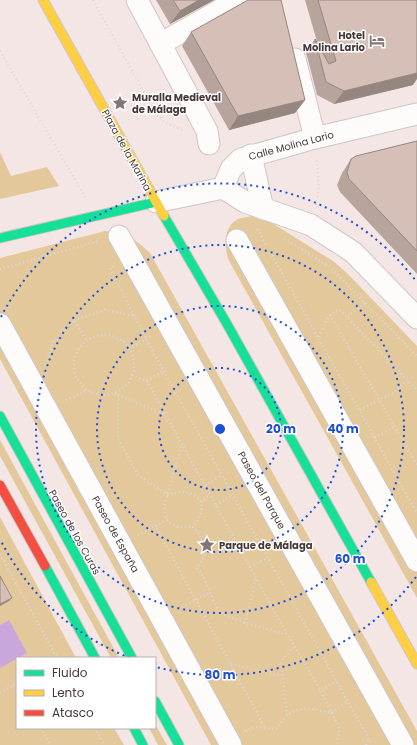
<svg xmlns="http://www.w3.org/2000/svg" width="417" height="745" viewBox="0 0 417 745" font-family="Poppins,sans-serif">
	<rect width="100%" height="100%" fill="#f5e6e6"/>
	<path fill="#e3c89c" d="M0,152l11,24 36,-9 12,19 -59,13z
		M252,216l15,4 66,41 14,12 70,73v252l-189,-339c-3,-13 -5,-30 8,-39 4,-2 11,-3 16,-4z
		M105,231c21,1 30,8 45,22l267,478v14h-206l-211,-386v-101z
		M0,440l119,218h-8l-111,-202z
		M0,517l76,141h-59v70h97l10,17h-124z
		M155,724l12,21h-9l-9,-17h6z"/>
	<path fill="#c9a7dc" d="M9,620l18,33 -27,15v-43z"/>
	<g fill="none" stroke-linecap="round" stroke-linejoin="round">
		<g stroke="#d1c5c5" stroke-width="23">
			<path id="street" d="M137,0l70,131 2,13
				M160,44l78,-44
				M295,59l20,79
				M251,155l12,54
				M223,188l22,14 66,23 42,27 64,66
				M223,188l8,-19 10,-10 74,-21 102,-24
				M156,202l67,-14
				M119,236l284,509
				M237,240l180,321
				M0,324l231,421"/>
		</g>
		<g stroke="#d1c5c5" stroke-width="11">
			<path id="fast" d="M164,216l63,108 144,258
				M0,238l156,-36
				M0,416l132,242
				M45,566l50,92
				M155,701l24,44
				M134,728l9,17"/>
		</g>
		<g stroke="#d1c5c5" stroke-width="11">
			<path id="slow" d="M43,0l121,216
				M371,582l46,82"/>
		</g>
		<g stroke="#d1c5c5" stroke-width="11">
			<path id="jam" d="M0,485l45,81"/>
		</g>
		<path stroke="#dcd8d8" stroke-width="2.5" stroke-dasharray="1 3" stroke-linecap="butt" d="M93,0l63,114 10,9 16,7
			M0,51l85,146
			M316,205l3,-18 -2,-28
			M258,229l8,16
			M288,241l42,26 87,89
			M270,252l147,261
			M113,266l-3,2 36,71 226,406
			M0,269l99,-28
			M330,315l87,150
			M348,316l18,-14
			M74,320l31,-10 31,6
			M74 365a30 30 0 1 1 60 0a30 30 0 1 1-60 0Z
			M319,337c5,-11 8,-25 21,-27l77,80
			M129,349l23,-14
			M46,365l7,-23 21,-22 13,21
			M132,375l15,6 140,253 25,41 28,54 -4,16
			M147,380l17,-9
			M115,393l3,2v44l20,36 30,20c13,-5 23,-4 33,6l9,-6
			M118,395l48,20
			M66,400l21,-10
			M360,410l20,-11 14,-6 9,-10 7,-1
			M375,438l20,-12
			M205,485l16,-9
			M201,501c2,11 -1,17 -8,26l6,7 8,17 -10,17 5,6 17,38 26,11 41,11
			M216,505l16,-10
			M167,520l10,7h16
			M155,525l110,203
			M138,535l29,-15 -3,-13 18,-63
			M207,551l33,-2
			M0,554l57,104
			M250,567l17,-9
			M179,609l31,-17
			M245,623l11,-45
			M231,664l51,12
			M319,692l17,-11
			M0,693l17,-10
			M287,715l-6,-53 13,-15
			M41,728l9,17
			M95,728l10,17
			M245,731l11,-4 20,2c18,-24 27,-23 55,-16l16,-11
			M366,745l2,-5"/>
		<use href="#street" stroke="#fefbfb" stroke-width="21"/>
		<use href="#fast" stroke="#16e098" stroke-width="9"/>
		<use href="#slow" stroke="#ffcf43" stroke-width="9"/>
		<use href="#jam" stroke="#f24e42" stroke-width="9"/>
	</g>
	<path fill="#b7a49d" d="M156,0h58l-44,24z
		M305,0h112l-4,85 -79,19 -17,-9 -11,-43 9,-13 3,6z
		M191,32l114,68 -10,13 -66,17 -47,-84z
		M417,141v133l-77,-82 -3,-7 5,-12 9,-14z"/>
	<path fill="#95867f" d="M199,0h15l-44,24 10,-13z
		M417,73v6l-4,6 -79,19 10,-13z
		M305,100l-10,13 -66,17 9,-14z
		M12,598l-3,3 -9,5v-2z"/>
	<path fill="#d5bfb6" stroke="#95867f" d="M173,0h26l-19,11z
		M248,0h33l24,100 -67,16 -47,-84z
		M318,0h99v73l-73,18 -18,-9 -11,-43 14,25 7,-3z
		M417,141v110l-68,-72 -2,-7 4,-13 5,-3z
		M0,576l12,22 -12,6z"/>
	<g fill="none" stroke="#1d4ed8" stroke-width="2" stroke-dasharray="2 4">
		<circle cx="220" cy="429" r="61"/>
		<circle cx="220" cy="429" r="123"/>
		<circle cx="220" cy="429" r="184"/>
		<path d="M416 577A246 246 0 0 1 156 667M130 658A246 246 0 0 1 1 541M1 317A246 246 0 0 1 416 281"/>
	</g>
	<defs>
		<g id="hotel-bare" transform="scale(1.2)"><path d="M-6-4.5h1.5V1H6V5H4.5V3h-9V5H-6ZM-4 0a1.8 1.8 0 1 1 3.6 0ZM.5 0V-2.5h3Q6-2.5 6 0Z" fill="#837575" stroke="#fff" stroke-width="2.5" paint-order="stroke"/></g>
		<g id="sight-bare" transform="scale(1.2)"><path d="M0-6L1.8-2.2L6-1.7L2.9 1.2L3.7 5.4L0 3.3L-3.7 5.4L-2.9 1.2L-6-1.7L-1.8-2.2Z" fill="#837575" stroke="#fff" stroke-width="2.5" paint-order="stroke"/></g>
	</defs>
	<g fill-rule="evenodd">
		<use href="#hotel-bare" x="377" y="41"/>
		<use href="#sight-bare" x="120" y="103"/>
		<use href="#sight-bare" x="207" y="545"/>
	</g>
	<g text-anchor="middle" stroke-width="3" stroke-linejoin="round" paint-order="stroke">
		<g font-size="10" font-weight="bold" fill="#453838" stroke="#fff" text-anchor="start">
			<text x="365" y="39" text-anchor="end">Hotel<tspan x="365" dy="12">Molina Lario</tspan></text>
			<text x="132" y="101">Muralla Medieval<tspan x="132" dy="12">de Málaga</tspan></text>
			<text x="219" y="549">Parque de Málaga</text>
		</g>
		<g font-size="10" fill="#453838" stroke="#fff">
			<text transform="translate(291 145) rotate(-15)" y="4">Calle Molina Lario</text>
			<text transform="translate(127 150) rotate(61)" y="4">Plaza de la Marina</text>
			<text transform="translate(262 490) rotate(61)" y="4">Paseo del Parque</text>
			<text transform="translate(75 532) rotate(61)" y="4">Paseo de los Curas</text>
			<text transform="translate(116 534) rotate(61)" y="4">Paseo de España</text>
		</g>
	</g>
	<circle cx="220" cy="429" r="6" fill="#1d4ed8" stroke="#fff" stroke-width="2"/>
	<g font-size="12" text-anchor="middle" font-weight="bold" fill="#1d4ed8" stroke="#fff" stroke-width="3" stroke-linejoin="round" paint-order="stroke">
		<text x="281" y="433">20 m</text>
		<text x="343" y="433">40 m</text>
		<text x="350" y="563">60 m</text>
		<text x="220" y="679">80 m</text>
	</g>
	<rect x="16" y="657" width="140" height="72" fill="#ffffff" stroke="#b5afaf"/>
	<rect x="24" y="670" width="20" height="6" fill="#16e098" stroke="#b5afaf"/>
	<text x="52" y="677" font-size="12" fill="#453838">Fluido</text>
	<rect x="24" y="690" width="20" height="6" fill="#ffcf43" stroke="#b5afaf"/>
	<text x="52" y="697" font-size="12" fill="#453838">Lento</text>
	<rect x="24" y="710" width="20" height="6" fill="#f24e42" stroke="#b5afaf"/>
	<text x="52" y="717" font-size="12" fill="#453838">Atasco</text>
</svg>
